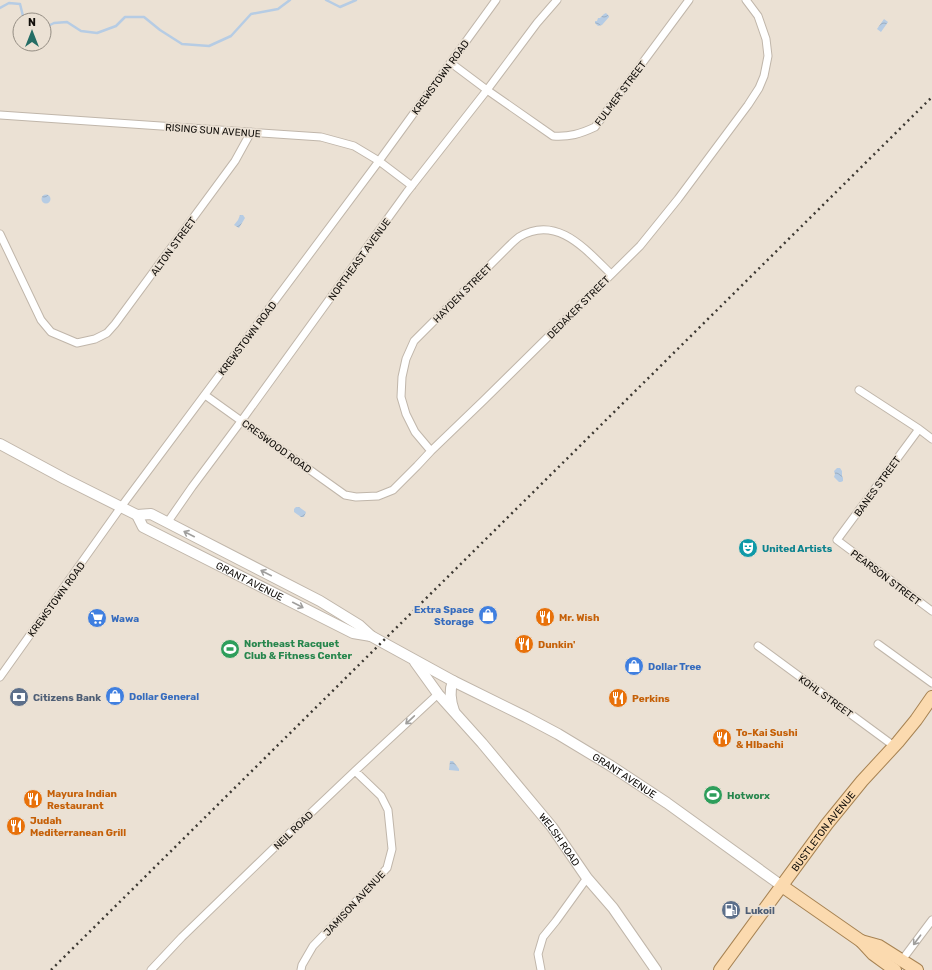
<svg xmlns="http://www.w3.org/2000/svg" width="932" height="970" viewBox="0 0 932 970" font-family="Rubik,sans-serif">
	<defs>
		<pattern id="water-waves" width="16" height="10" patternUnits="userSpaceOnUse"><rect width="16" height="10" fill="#b6cce4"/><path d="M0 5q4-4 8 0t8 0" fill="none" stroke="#9baec2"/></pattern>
	</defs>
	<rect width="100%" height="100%" fill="#ebe1d4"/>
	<path fill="url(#water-waves)" d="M606,13l3,3v1l-7,8 -4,1 -3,-3v-2h2l1,-3h2l4,-4z
		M884,19l4,3 -7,10 -4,-3z
		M41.5 199a4.5 4.5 0 1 1 9 0a4.5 4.5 0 1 1-9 0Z
		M240,215h3l2,3 -6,10 -5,-3 4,-5z
		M837,468h3l2,3v5l1,2v3l-2,1h-2l-5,-5 1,-3 -1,-3z
		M296,507h3l7,5 -2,5h-3l-7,-5v-3z
		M450,761h3l6,8v2l-10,-1z"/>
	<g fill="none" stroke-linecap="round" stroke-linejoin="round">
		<path stroke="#b6cce4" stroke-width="2.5" d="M326,0l14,7 16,-7
			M0,8l9,-5 11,1 4,16
			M44,28l10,-5 13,-1 14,9 16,2 19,-7 9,-9h19l16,13 22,14 27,2 22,-10 20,-22 27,-5 12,-9"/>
		<g stroke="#c0b6aa" stroke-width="9">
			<path id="minor" d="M451,63l36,27 66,46c17,1 27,-2 42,-9l94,-127
				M0,115l321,22 33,9 25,15 33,25
				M0,234l41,86 10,12 26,11 18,-4 12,-6 8,-9 120,-163 16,-29
				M859,390l60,39 13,10
				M205,395l140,100 11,2 22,-1 15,-6 24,-24 14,-15 53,-51 156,-154 38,-47 70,-94 11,-17 5,-12 4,-20 -2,-17 -8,-23 -12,-16
				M919,429l-82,111 95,71
				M431,451l-16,-19 -9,-18 -5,-17 1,-20 4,-18 8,-18 94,-94c3,-3 7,-7 11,-10 38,-23 67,13 92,37
				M167,523l25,-36 50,-67 165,-228 80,-102 50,-67 20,-23
				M878,644l54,39
				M758,646l136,100
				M0,677l121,-170 258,-346 117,-161
				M902,960l30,-40
				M151,970l31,-33 94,-91 79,-75 83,-77
				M301,970l1,-5 11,-19 52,-54 22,-24 5,-19 -4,-39 -7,-14 -26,-25
				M541,970l-3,-16 5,-17 13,-16 31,-43"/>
		</g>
		<g stroke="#c0b6aa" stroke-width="12">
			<g id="secondary">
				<path id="s1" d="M0,444l65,35 72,36 14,-1 169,87 39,24 12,11 82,45 73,36 32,17 53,32 56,37 115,83"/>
				<path id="s2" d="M137,515l6,12 210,106 18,3"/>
				<path id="s3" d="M415,662l23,32 44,49 70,84 35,51 26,30 43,62"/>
				<path d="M453,681c-4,10 -3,19 1,30"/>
			</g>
		</g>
		<g stroke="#a78353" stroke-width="14">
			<g id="primary">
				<path d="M782,886l79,55 12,13 22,16"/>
				<path d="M861,941l18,5 38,24"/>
				<path id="s4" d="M720,970l107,-146 35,-43 36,-39 18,-22 16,-23"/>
			</g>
		</g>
		<use href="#minor" stroke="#fff" stroke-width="7"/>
		<use href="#secondary" stroke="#fff" stroke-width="10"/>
		<use href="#primary" stroke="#fbdaaf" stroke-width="12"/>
		<path stroke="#3c3832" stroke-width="2.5" stroke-dasharray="2 4" stroke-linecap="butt" d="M51,970l881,-873"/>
	</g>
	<defs><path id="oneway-shaft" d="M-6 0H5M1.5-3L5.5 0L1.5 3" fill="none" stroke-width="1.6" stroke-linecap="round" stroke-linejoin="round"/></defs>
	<g stroke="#a09f9d">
		<use href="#oneway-shaft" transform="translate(189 534) rotate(-153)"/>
		<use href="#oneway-shaft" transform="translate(266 573) rotate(-153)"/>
		<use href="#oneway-shaft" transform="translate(298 605) rotate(27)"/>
		<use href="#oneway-shaft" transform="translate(410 720) rotate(137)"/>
		<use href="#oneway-shaft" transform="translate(917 940) rotate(127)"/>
	</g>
	<defs>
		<g id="theatre-disc" transform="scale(1)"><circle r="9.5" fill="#0f9aa8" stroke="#ebe1d4"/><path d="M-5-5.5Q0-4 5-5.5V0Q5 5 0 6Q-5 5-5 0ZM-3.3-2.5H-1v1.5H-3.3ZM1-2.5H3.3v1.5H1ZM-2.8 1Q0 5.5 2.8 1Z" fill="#fff"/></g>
		<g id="shop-disc" transform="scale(1)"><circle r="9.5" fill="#3f7fe0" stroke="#ebe1d4"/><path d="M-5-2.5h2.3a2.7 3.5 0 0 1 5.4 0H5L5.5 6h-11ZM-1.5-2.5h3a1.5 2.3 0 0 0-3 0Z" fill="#fff"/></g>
		<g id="restaurant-disc" transform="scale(1)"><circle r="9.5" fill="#e8710a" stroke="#ebe1d4"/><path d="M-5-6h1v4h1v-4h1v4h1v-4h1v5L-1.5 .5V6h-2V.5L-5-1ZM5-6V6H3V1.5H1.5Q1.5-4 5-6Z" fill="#fff"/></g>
		<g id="supermarket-disc" transform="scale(1)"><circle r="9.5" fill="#3f7fe0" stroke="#ebe1d4"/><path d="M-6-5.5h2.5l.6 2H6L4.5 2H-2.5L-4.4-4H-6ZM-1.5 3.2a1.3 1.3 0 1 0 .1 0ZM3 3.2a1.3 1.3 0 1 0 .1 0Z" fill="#fff"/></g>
		<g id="stadium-disc" transform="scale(1)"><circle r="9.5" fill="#2e9e5b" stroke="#ebe1d4"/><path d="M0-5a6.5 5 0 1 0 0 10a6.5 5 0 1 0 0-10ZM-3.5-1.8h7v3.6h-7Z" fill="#fff"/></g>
		<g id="bank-disc" transform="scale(1)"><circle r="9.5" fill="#5c6f8a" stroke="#ebe1d4"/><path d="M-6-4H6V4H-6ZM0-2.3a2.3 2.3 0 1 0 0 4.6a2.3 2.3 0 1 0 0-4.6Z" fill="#fff"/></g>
		<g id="fuel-disc" transform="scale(1)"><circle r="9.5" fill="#5c6f8a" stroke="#ebe1d4"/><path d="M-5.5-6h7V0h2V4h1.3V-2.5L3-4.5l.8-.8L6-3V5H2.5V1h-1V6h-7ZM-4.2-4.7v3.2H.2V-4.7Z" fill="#fff"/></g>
	</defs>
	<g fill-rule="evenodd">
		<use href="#theatre-disc" x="748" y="548"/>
		<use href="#shop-disc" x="488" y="615"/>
		<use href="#restaurant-disc" x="545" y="617"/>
		<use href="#supermarket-disc" x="97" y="618"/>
		<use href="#restaurant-disc" x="524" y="644"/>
		<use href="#stadium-disc" x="230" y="649"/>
		<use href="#shop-disc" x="634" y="666"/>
		<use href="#shop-disc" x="115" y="696"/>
		<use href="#bank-disc" x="19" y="697"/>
		<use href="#restaurant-disc" x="618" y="698"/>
		<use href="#restaurant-disc" x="722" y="738"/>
		<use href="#stadium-disc" x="713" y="795"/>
		<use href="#restaurant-disc" x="33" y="799"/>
		<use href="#restaurant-disc" x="16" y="826"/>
		<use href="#fuel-disc" x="731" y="910"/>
	</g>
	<g text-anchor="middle" stroke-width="3.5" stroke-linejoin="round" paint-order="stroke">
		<g font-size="10" fill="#110e0a" stroke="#ebe1d4">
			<text transform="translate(440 77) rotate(-54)" y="4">KREWSTOWN ROAD</text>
			<text transform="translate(620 93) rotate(-53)" y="4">FULMER STREET</text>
			<text transform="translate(213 130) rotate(4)" y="4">RISING SUN AVENUE</text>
			<text transform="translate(173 246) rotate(-54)" y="4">ALTON STREET</text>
			<text transform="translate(359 259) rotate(-54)" y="4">NORTHEAST AVENUE</text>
			<text transform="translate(462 293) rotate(-45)" y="4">HAYDEN STREET</text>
			<text transform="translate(578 307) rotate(-45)" y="4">DEDAKER STREET</text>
			<text transform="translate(247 338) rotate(-53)" y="4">KREWSTOWN ROAD</text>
			<text transform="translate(277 446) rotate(36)" y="4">CRESWOOD ROAD</text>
			<text transform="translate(877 486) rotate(-54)" y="4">BANES STREET</text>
			<text transform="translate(886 577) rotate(37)" y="4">PEARSON STREET</text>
			<text dy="4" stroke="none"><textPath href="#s2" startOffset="133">GRANT AVENUE</textPath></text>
			<text transform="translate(56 599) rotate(-54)" y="4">KREWSTOWN ROAD</text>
			<text transform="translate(826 696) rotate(36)" y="4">KOHL STREET</text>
			<text dy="4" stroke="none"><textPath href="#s1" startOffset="710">GRANT AVENUE</textPath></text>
			<text transform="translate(293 830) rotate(-44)" y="4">NEIL ROAD</text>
			<text dy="4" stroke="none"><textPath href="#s4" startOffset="173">BUSTLETON AVENUE</textPath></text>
			<text dy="4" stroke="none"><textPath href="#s3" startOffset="229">WELSH ROAD</textPath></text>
			<text transform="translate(354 903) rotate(-47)" y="4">JAMISON AVENUE</text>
		</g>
		<g font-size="10" font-weight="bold" fill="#0d838f" stroke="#ebe1d4" text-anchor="start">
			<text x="762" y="552">United Artists</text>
		</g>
		<g font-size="10" font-weight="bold" fill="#366cbe" stroke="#ebe1d4" text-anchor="start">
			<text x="474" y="613" text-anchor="end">Extra Space<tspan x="474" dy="12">Storage</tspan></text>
			<text x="111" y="622">Wawa</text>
			<text x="648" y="670">Dollar Tree</text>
			<text x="129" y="700">Dollar General</text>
		</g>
		<g font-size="10" font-weight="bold" fill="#c56008" stroke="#ebe1d4" text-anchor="start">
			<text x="559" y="621">Mr. Wish</text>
			<text x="538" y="648">Dunkin'</text>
			<text x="632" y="702">Perkins</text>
			<text x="736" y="736">To-Kai Sushi<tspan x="736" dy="12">&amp; HIbachi</tspan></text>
			<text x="47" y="797">Mayura Indian<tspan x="47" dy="12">Restaurant</tspan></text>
			<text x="30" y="824">Judah<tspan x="30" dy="12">Mediterranean Grill</tspan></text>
		</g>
		<g font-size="10" font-weight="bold" fill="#27864d" stroke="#ebe1d4" text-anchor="start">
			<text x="244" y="647">Northeast Racquet<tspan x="244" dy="12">Club &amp; Fitness Center</tspan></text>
			<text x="727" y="799">Hotworx</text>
		</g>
		<g font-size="10" font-weight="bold" fill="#4e5e75" stroke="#ebe1d4" text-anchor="start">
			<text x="33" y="701">Citizens Bank</text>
			<text x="745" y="914">Lukoil</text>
		</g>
	</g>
	<g transform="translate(32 32)"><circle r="19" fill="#ebe1d4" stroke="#948d83"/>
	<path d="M0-3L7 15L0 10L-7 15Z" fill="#246d65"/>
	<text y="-6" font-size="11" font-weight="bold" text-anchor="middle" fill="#110e0a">N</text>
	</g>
</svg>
